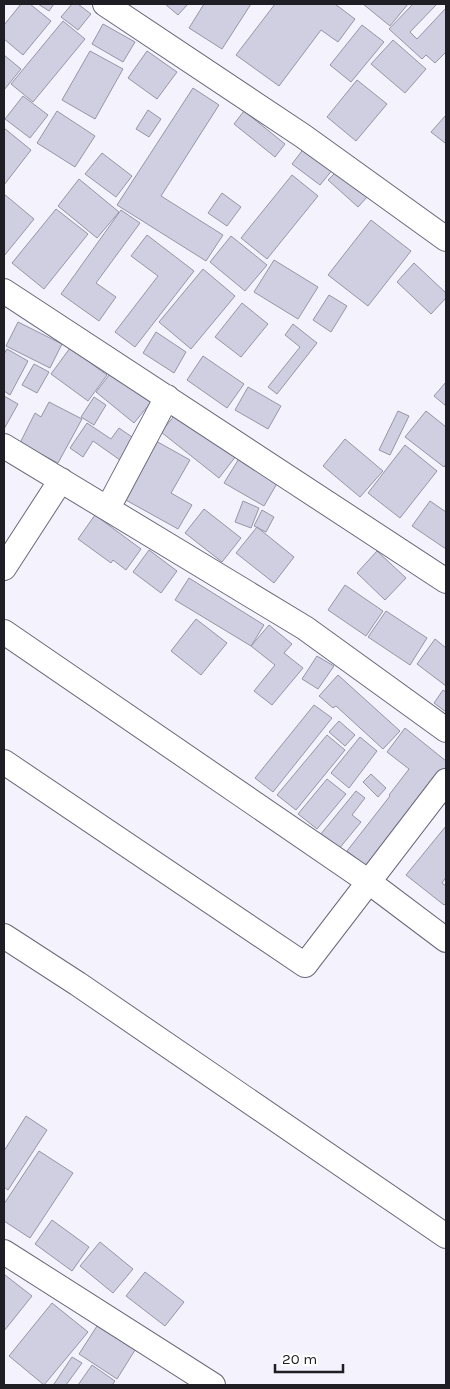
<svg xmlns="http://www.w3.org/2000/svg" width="450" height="1389" viewBox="0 0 450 1389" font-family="Karla,sans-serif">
	<rect width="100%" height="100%" fill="#f3f2fd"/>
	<path fill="#d0cee1" stroke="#9695a6" d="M21,4h9l21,17 -28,34 -19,-16v-14z
		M38,4h16l-5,7z
		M72,4h6l13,10 -13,16 -17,-13z
		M165,4h23l-10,11z
		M204,4h47l-29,45 -33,-21z
		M275,4h60l20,15 -17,23 -17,-12 -42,56 -43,-31z
		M363,4h45l-18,22z
		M413,4h24l-27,28 7,7 29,-31v44l-11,11 -9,-8 -4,4 -33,-30z
		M63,21l22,18 -52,63 -22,-18z
		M103,24l32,18 -12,20 -31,-18z
		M362,25l22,17 -33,40 -21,-17z
		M393,40l33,29 -21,24 -34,-29z
		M90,51l33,18 -28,50 -33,-19z
		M147,51l30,21 -20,27 -29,-21z
		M4,55l17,14 -17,21z
		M357,80l30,24 -31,37 -29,-24z
		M193,88l26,17 -58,91 62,39 -17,26 -89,-56z
		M23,96l25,19 -18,23 -25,-19z
		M148,110l13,9 -12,18 -13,-8z
		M57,111l38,25 -20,31 -38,-24z
		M244,111l41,33 -10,13 -41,-33z
		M446,115v27l-1,1 -14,-11z
		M4,128l27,22 -27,35z
		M305,147l28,22 -13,16 -28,-21z
		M102,153l30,23 -16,21 -31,-23z
		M339,169l29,27 -10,11 -30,-27z
		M292,175l26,21 -51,63 -26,-21z
		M79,179l40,33 -22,26 -39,-32z
		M222,193l19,14 -14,19 -19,-13z
		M4,194l30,25 -30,37z
		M56,209l32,25 -44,55 -32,-26z
		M121,210l19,13 -44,60 20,14 -17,24 -38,-27z
		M371,220l40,31 -43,55 -40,-31z
		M147,235l47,36 -59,76 -20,-15 43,-56 -27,-20z
		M231,236l36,29 -22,26 -35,-29z
		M274,260l44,27 -20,32 -44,-27z
		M414,263l32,30v5l-15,16 -34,-32z
		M203,269l32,27 -44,53 -32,-27z
		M329,295l18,11 -16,26 -18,-12z
		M242,303l26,21 -27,33 -26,-20z
		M18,322l44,22 -12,24 -44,-22z
		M293,324l24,19 -40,51 -9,-7 32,-40 -15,-12z
		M156,332l30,20 -12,21 -31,-20z
		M70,348l37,27 -19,26 -37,-27z
		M7,349l21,12 -18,34 -6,-4v-37z
		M203,356l41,28 -17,24 -40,-28z
		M34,364l15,8 -12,21 -15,-8z
		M113,370l39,31 -18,22 -38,-31z
		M446,382v24l-12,-10z
		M248,387l33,19 -13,23 -33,-19z
		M4,396l14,8 -14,25z
		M94,397l12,8 -12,20 -13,-8z
		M49,402l33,17 -24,44 -38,-20 15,-30 6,4z
		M179,410l57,46 -17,22 -58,-46z
		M398,411l11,5 -19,39 -11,-5z
		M426,411l20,16v37l-2,3 -39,-30z
		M87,423l24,16 8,-11 16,11 -15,21 -27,-19 -10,16 -13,-9z
		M345,439l38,32 -23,26 -37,-31z
		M156,441l34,19 -19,33 21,12 -14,24 -54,-30z
		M405,445l32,26 -37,47 -32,-25z
		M240,457l39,23 -15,26 -40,-23z
		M243,501l16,7 -8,20 -16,-6z
		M430,501l16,11v37l-34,-23z
		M204,509l37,29 -19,24 -37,-29z
		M262,510l12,7 -8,15 -12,-6z
		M95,515l46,34 -15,21 -13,-10 -2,3 -33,-24z
		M257,527l37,30 -20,26 -38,-30z
		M149,550l28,21 -16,22 -28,-21z
		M377,551l29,27 -21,22 -28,-27z
		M189,578l75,47 -13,21 -76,-46z
		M345,585l38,26 -17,25 -38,-26z
		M386,611l41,27 -17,27 -42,-28z
		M196,619l31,24 -26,32 -30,-24z
		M269,625l23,19 -8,9 19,15 -31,37 -18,-14 21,-26 -24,-19z
		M435,639l11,9v38l-29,-22z
		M317,656l17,10 -16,23 -16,-10z
		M338,675l62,56 -17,18 -47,-43 -3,2 -14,-12z
		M443,690l3,2v20l-12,-9z
		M314,705l18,13 -59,74 -18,-14z
		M339,721l16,14 -10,11 -16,-14z
		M405,728l41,33v10l-76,98 -23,-18 43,-55 -1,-1 20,-26 -22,-17z
		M327,735l18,15 -49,60 -19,-15z
		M360,737l17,14 -28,37 -18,-15z
		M371,774l15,14 -8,9 -15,-15z
		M327,779l19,15 -29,35 -19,-15z
		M356,791l9,7 -13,17 9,7 -23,28 -18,-15z
		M446,826v51l-4,6 4,3v17l-2,2 -38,-30z
		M26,1116l21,14 -39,60 -4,-3v-36z
		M39,1151l34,22 -43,65 -26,-17v-17z
		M52,1220l37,27 -17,24 -37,-27z
		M100,1242l33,27 -20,24 -33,-27z
		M145,1272l39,30 -19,24 -39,-30z
		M5,1275l27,21 -28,35v-54z
		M52,1303l36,29 -44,53 -35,-29z
		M97,1326l38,24 -18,29 -38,-25z
		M72,1357l10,6 -16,22h-10l-2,-1z
		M92,1365l23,16 -3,4h-34z"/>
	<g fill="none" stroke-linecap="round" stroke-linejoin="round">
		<g stroke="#6a697a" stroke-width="26">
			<path id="street" d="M105,4l198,132 143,103
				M4,291l442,290
				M4,446l301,182 141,102
				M108,508l59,-111
				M4,568l57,-88
				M4,632l365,250 77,58
				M4,762l301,203 141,-184
				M4,936l74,48 368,252
				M4,1252l209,133"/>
		</g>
		<use href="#street" stroke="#fff" stroke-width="24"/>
	</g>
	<rect width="450" height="1389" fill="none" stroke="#1e1e24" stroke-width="10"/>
	<path d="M275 1364v8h68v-8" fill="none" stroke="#1e1e24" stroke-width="2.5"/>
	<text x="282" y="1364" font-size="15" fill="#1e1e24" stroke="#ffffff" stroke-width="4" paint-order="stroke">20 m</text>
</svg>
